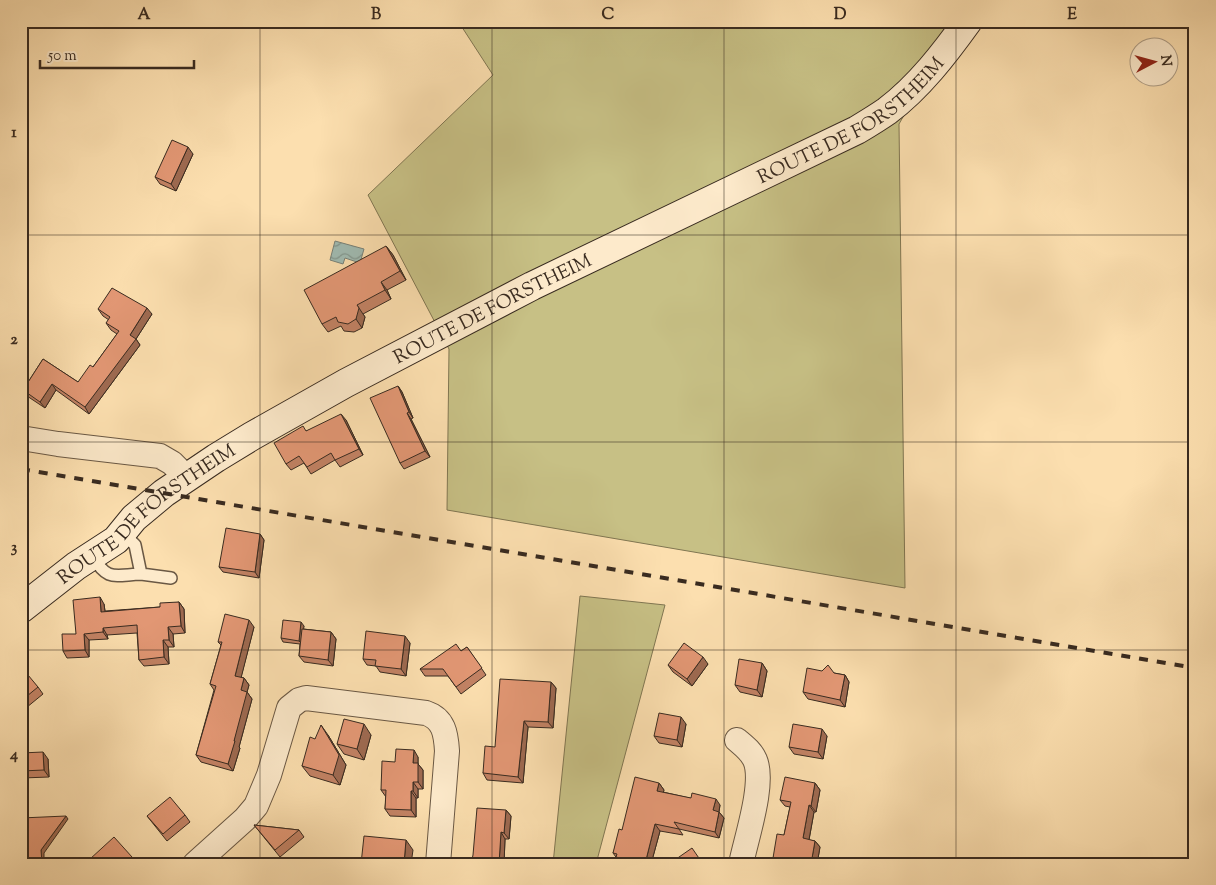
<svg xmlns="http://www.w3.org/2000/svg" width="1216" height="885" viewBox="0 0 1216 885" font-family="'Sorts Mill Goudy',serif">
	<defs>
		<pattern id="water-waves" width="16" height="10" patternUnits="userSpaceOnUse" patternTransform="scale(1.25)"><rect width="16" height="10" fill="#a0bbb2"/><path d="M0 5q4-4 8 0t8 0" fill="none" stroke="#839890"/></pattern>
	</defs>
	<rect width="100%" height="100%" fill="#fcdfaf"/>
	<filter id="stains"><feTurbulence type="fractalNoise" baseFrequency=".004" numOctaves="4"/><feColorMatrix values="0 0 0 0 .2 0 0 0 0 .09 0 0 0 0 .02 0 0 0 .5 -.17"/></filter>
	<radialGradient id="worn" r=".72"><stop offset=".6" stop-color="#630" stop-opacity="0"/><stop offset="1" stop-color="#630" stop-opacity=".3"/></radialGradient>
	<path fill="#c7c085" stroke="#807652" d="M458,21h500l-59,103 6,464 -458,-78 2,-161 -81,-154 125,-120z
		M580,596l85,9 -69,259h-43z"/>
	<path fill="url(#water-waves)" stroke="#778178" d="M335,241l29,8 -4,14 -15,-5 -2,6 -13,-4z"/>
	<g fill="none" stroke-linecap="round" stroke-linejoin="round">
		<g stroke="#6a5844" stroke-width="14">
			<path id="lane" d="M93,556c14,26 22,19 48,18l-6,-29 -12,-12
				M141,574l30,4"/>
		</g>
		<g stroke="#6a5844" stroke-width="26">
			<path id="street" d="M21,438l37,6 102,12 12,7 15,15
				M737,740c7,6 14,11 18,20 10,23 -9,79 -14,104
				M195,864l50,-45 11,-13 13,-31 20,-67 10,-8 7,-2 120,15c18,6 20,21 21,38l-9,113"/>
		</g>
		<g stroke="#392b20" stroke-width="30">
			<g id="secondary">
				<path id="s1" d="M21,609l55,-43 40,-26 18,-22 30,-25 52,-35 36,-22 94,-53 186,-97 325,-156c10,-6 20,-12 30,-19 32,-24 58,-58 81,-90"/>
			</g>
		</g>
		<use href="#lane" stroke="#fdeacb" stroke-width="11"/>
		<use href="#street" stroke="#fdeacb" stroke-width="24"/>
		<use href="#secondary" stroke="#fdeacb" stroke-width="28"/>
		<path stroke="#392b20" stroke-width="4" stroke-dasharray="9 9" stroke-linecap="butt" d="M21,469l1174,199"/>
	</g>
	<path fill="#c28264" stroke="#392b20" d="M193,154l-17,37 -16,-7 -5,-7z
		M386,246l7,9 13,25 -19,10 4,9 -28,15 2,3 -3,11 -8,4 -10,-1 -3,-5 -13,6 -6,-8z
		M98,309l54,5 -16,25 4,6 -51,69 -33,-24 -11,18 -18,-12 -4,-6 20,-31 35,23 15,-15 24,-33 -6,-4 -5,-7 3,-3 -6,-4z
		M398,386l4,6 11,26 -2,1 19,38 -26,12 -4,-6z
		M346,420l17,35 -23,12 -5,-7 -24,14 -7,-11 -13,7 -5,-6 20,-33z
		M260,534l4,6 -5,38 -36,-6 -4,-5z
		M179,602l5,7 1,24 -12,1 1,13h-6l1,17 -25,2 -5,-6 -2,-27 -30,2 1,4 -19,1v17l-22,1 -4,-7 13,-17 28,-30 1,7 55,-4z
		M304,626l-1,3 28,3 5,7 -3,27 -29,-4 -5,-6 1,-12 -17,-2 -2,-4z
		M254,627l-13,50 3,1 5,7 -2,7 5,7 -13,48 1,1 -7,23 -32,-9 -5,-7 18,-65 -4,-6 11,-39 -3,-3z
		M410,643l-4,33 -26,-4 -4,-6 -9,-1 -4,-6z
		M467,647l19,28 -25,19 -13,-18h-23l-5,-7 41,-18z
		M762,663l5,8 -5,26 -22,-5 -5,-7z
		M708,664l-16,22 -19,-14 -5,-7z
		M21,671l17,16 5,7 -22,18z
		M822,671l23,4 4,7 -4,25 -37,-8 -5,-7z
		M551,682l5,6 -3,40 -25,-1 -5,56 -36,-3 -4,-7 12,-26z
		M686,724l-4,23 -23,-4 -5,-7z
		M328,735l18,30 -6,20 -30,-9 -8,-10 13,-27z
		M371,735l-7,25 -20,-6 -7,-10z
		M827,736l-4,23 -29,-5 -5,-7z
		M21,753l27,6 1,18 -27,1 -1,-1z
		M418,757v7l5,6v19h-5v9h-2v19l-26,-1 -5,-7 1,-12 -5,-7 14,-28z
		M659,783l5,7 -1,2 57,13 -1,7 5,6 -5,20 -40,-9 4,6 -23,-4 -9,33h-30l-8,-11 9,-23z
		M815,783l5,7 -4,22h-2l-5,28 6,1 5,6 -3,17h-40l-4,-6 11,-23 6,-28 -5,-1 -5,-6z
		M506,810l5,6 -2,23h-4l-1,25h-33z
		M185,815l5,7 -23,19 -20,-25z
		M254,825l45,5 5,7 -24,20z
		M132,857l4,7h-43l-3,-5z"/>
	<path fill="#9e6a51" stroke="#392b20" d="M188,147l5,7 -17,37 -5,-7z
		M386,246l7,9 13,25 -6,-9z
		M381,282l6,8 4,9 -6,-9z
		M357,305l8,12 -3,11 -6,-9z
		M147,308l5,6 -16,25 4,6 -51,69 -4,-7z
		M52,384l4,6 -11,18 -5,-6z
		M398,386l4,6 11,26 -4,-6z
		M407,413l4,6 19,38 -5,-6z
		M341,414l5,6 17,35 -4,-6z
		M260,534l4,6 -5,38 -4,-6z
		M100,597l4,7 2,15 -5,-7z
		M179,602l5,7 1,24 -4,-7z
		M249,620l5,7 -14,55 -5,-6z
		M301,622l3,4 -2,18 -3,-3z
		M168,627l5,7 1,13 -5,-7z
		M103,628l4,7 1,4 -5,-7z
		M331,632l5,7 -3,27 -5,-6z
		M84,634l5,6v17l-4,-7z
		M405,636l5,7 -4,33 -5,-7z
		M163,640l5,7 1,17 -5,-7z
		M703,657l5,7 -16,22 -5,-7z
		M762,663l5,8 -5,26 -5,-7z
		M845,675l4,7 -4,25 -5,-7z
		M244,678l5,7 -2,7 5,7 -13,48 1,1 -7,23 -5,-7 6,-23 7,-51z
		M551,682l5,6 -3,40 -5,-6z
		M681,717l5,7 -4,23 -5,-7z
		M524,721l4,6 -5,56 -5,-6z
		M364,724l7,11 -7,25 -7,-11z
		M321,725l7,10 18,30 -6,20 -7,-10z
		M822,729l5,7 -4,23 -5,-7z
		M414,750l4,7v7l5,6v19l-5,-7 -5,-19z
		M43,752l5,7 1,18 -5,-7z
		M413,782l5,7v9l-5,-7z
		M659,783l5,7 -2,7 -5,-6z
		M815,783l5,7 -4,22 -5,-6z
		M411,791l5,7v19l-5,-7z
		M716,799l4,6 -2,12 -5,-7z
		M809,805l5,7 -6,33 -5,-7z
		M506,810l5,6 -2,23 -5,-6z
		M719,812l5,6 -5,20 -4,-6z
		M66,816l2,3 -24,34v11h-2l-1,-14z
		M655,824l5,7 -9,33h-6z
		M501,832l4,7 -1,25h-5z
		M406,840l7,10 -2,14h-7z
		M815,841l5,6 -3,17h-6z"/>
	<path fill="#e29774" stroke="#392b20" d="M172,140l16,7 -17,37 -16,-7z
		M386,246l14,25 -19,11 4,8 -28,15 2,3 -3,11 -8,5 -10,-2 -2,-5 -14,7 -18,-34z
		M112,288l35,20 -17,27 6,4 -51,68 -33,-23 -12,18 -17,-12 20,-31 35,23 12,-17 3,2 26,-36 -13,-8 4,-6 -12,-8z
		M398,386l11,26 -2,1 18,38 -25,12 -30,-65z
		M341,414l18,35 -24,11 -4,-7 -24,14 -8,-11 -13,8 -12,-21 29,-17 3,5z
		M226,528l34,6 -5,38 -36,-5z
		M100,597l1,15 59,-5v-4l19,-1 2,24 -13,1 1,13h-6l1,17 -25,3 -2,-35 -34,3v4l-19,2 1,16 -22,1 -1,-17h14l-3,-34z
		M225,614l24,6 -14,56 9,2 -3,12 6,2 -13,49h1l-7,23 -32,-9 20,-69 -6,-2 12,-42h-4z
		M283,620l18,2 -2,19 -18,-3z
		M302,629l29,3 -3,28 -29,-4z
		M366,631l39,5 -4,33 -26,-3 1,-6 -13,-1z
		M684,643l19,14 -16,22 -19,-14z
		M456,644l5,7 6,-4 15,21 -26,19 -13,-18h-23z
		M739,659l23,4 -5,27 -22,-5z
		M828,665l6,8 11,2 -5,25 -37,-8 4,-24 15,3z
		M23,669l15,18 -17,14v-30z
		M500,679l51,3 -3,40 -24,-1 -6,56 -35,-4 2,-27 10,1z
		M659,713l22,4 -4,23 -23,-4z
		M344,719l20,5 -7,25 -20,-5z
		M793,724l29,5 -4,23 -29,-5z
		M321,725l18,30 -6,20 -31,-9 8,-29 5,2z
		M396,749l18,1 -1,13h5v19h-5v9h-2v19l-26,-1 1,-19h-5l1,-29 13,1z
		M43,752l1,18 -23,1v-18z
		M635,777l24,6 -2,8 34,7 1,-5 24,6 -3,11 6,2 -4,20 -41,-10 5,7 -24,-5 -10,40h-4l-25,-7 1,-3 -4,-1 6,-24 3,1z
		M785,777l30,6 -4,23 -2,-1 -6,33 12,3 -4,23h-7l-31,-6 4,-24 7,1 7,-33 -11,-2z
		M170,797l15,18 -22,19 -16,-18z
		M477,808l29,2 -2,23 -3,-1 -2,32h-28l2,-9z
		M66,816l-25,34 1,13 -21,1v-46z
		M254,825l45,5 -24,20z
		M364,836l42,4 -2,24h-43z
		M114,837l18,20 -8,7h-30l-4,-5z
		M692,848l11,16h-34z
		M229,861l2,3h-6z"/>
	<path fill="none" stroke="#392b20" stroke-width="1" stroke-opacity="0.55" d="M260,21v843M492,21v843M724,21v843M956,21v843M21,235h1174M21,442h1174M21,650h1174"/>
	<g text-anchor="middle" stroke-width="4.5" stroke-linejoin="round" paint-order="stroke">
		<g font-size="19" fill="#392b20" stroke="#fdeacb">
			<text dy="7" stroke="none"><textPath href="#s1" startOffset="968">ROUTE DE FORSTHEIM</textPath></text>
			<text dy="7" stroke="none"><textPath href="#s1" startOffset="562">ROUTE DE FORSTHEIM</textPath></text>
			<text dy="7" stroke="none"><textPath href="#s1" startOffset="158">ROUTE DE FORSTHEIM</textPath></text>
		</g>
	</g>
	<rect width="1216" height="885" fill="none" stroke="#fcdfaf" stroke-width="55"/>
	<g transform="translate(1154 62) rotate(84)"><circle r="24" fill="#fdeacb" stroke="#af9e87"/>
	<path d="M0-4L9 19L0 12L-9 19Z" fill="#8f2418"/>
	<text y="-8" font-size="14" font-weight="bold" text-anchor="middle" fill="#392b20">N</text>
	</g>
	<path d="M40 60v8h154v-8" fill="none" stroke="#392b20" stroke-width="2.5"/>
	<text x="48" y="60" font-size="15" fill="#392b20" stroke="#fdeacb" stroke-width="4" paint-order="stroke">50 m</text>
	<rect x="28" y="28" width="1160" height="830" fill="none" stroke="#392b20" stroke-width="2"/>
	<g font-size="16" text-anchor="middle" font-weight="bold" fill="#392b20">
		<text x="144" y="19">A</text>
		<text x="376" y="19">B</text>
		<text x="608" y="19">C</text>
		<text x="840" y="19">D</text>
		<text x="1072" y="19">E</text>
		<text x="14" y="137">1</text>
		<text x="14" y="344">2</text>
		<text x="14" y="552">3</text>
		<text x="14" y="759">4</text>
	</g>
	<rect width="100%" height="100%" filter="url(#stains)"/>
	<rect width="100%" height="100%" fill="url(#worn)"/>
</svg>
